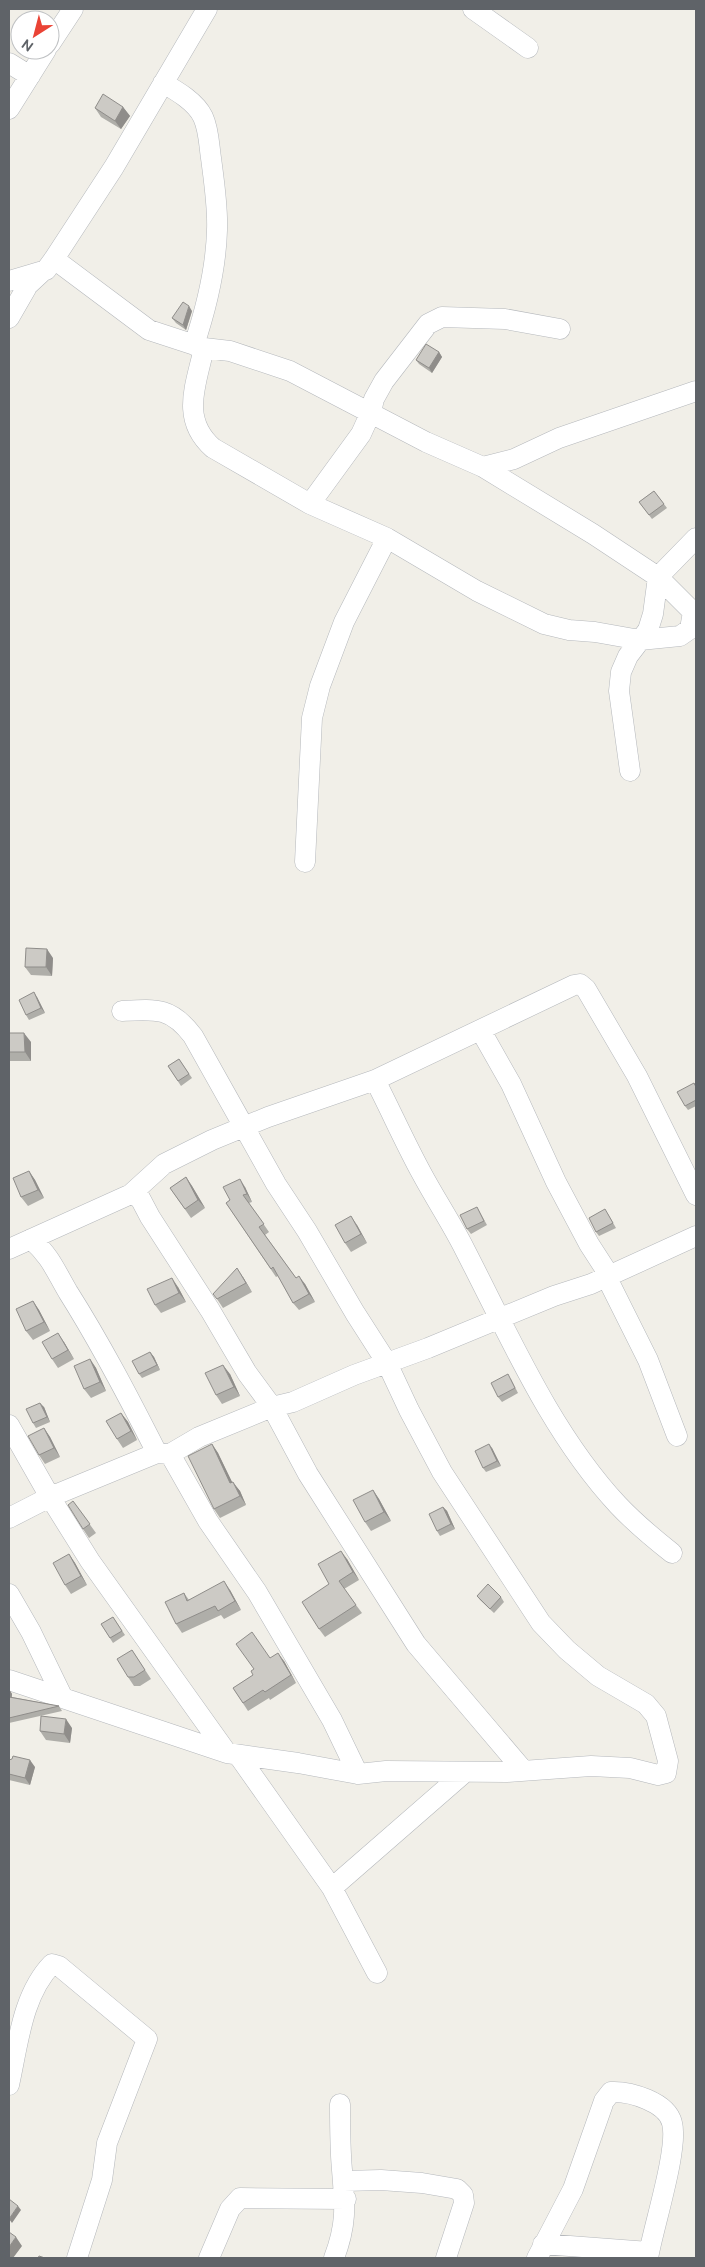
<svg xmlns="http://www.w3.org/2000/svg" width="705" height="2267" viewBox="0 0 705 2267" font-family="Ubuntu,sans-serif">
	<rect width="100%" height="100%" fill="#f1efe8"/>
	<g fill="none" stroke-linecap="round" stroke-linejoin="round">
		<g stroke="#b5b8bc" stroke-width="21">
			<path id="street" d="M473,9l55,39
				M50,44l23,-35
				M9,63l21,13
				M163,83c14,8 33,19 40,34 6,13 6,28 8,41 3,23 7,49 6,72 -1,39 -11,79 -23,115
				M9,109l37,-59
				M54,259l95,71 55,18 26,3 60,20 136,71 57,25 110,67 65,43 38,38
				M9,281l37,-11 8,-11 60,-92 93,-158
				M9,318l19,-33 14,-13
				M204,348c-8,37 -24,71 9,100l97,56 77,34 90,53 67,33 25,6 26,2 45,8 40,-4 10,-7 3,-17
				M483,467l31,-8 45,-21 137,-47
				M310,504l51,-70 10,-22 3,-13 10,-18 44,-57 14,-7 63,2 55,10
				M630,771l-11,-80 2,-19 7,-16 20,-26 5,-16 5,-37 38,-39
				M305,862l7,-144 8,-32 24,-64 43,-84
				M481,1031l30,53 45,98 33,62 20,31v7l39,78 29,76
				M375,1080c16,31 30,63 47,94 14,26 30,50 43,76 45,87 86,183 153,255 17,18 35,33 54,48
				M131,1194l9,4 10,19 60,93 37,63 25,34 36,67 108,170 107,126
				M31,1239c20,18 24,31 37,53 33,52 61,106 89,161
				M9,1249l122,-55 33,-30 48,-24 56,-23 107,-37 199,-95 6,-1 6,5 51,87 59,119
				M9,1425l41,72 40,64 137,192
				M170,1454l38,67 49,71 75,128 26,54
				M9,1518l41,-21 107,-44 13,1 29,-17 73,-30 21,-5 61,-27 74,-27 126,-52 37,-12 105,-48
				M9,1594l22,38 32,66
				M9,1680l218,73 71,10 60,11 28,-3 121,1 84,-6 39,2 28,7 8,-2 2,-12 -12,-45 -10,-12 -48,-28 -31,-26 -26,-27 -99,-151 -33,-62 -22,-47 -32,-50 -48,-82 -31,-47 -83,-148c-22,-29 -37,-27 -71,-25
				M238,1755l94,133 45,85
				M332,1888l132,-115
				M9,2085c9,-40 13,-90 43,-121l7,2 88,73 -40,104 -5,37 -25,78
				M344,2181l37,-1 41,3 35,6 6,6 1,8 -18,55
				M543,2244l106,8
				M209,2258l21,-49 10,-11 106,1
				M334,2258c13,-34 11,-52 8,-88 -2,-22 -2,-44 -2,-66
				M537,2258l36,-69 31,-88 7,-9c19,-1 56,10 61,31 7,25 -19,105 -24,135"/>
		</g>
		<use href="#street" stroke="#fff" stroke-width="20"/>
	</g>
	<path fill="#afaea9" d="M123,107l7,9 -9,13 -20,-12 -6,-9z
		M192,311l-6,19 -10,-7 -4,-5z
		M439,352l3,5 -10,16 -13,-9 -3,-4z
		M654,491l13,17 -15,11 -13,-17z
		M53,958l-1,18 -21,-1 -6,-8z
		M37,997l8,16 -16,7 -3,-5z
		M9,1033l22,9v19h-21l-1,-1z
		M179,1059l13,19 -11,8 -13,-20z
		M694,1083l2,3v20l-8,4 -3,-4z
		M29,1171l6,9 9,18 -16,8 -7,-9z
		M186,1177l6,9 13,22 -14,10 -21,-30z
		M245,1187l7,15 -3,1 20,29 -4,3 31,43 9,6 10,18 -16,8 -6,-7 -15,-27 -2,1 -50,-74z
		M477,1207l10,18 -16,9 -4,-5z
		M608,1214l8,14 -17,8 -3,-4z
		M357,1225l10,18 -16,9 -6,-9z
		M243,1277l9,15 -29,16 -6,-9z
		M178,1287l8,15 -25,11 -6,-8z
		M33,1301l6,9 11,21 -17,9 -7,-9z
		M64,1342l10,17 -16,9 -6,-9z
		M150,1352l4,5 6,13 -18,8 -3,-4z
		M90,1359l6,9 10,23 -15,7 -7,-9z
		M230,1374l10,22 -18,8 -6,-9z
		M511,1379l7,14 -16,9 -4,-5z
		M44,1407l6,15 -14,6 -3,-5z
		M121,1413l7,9 9,18 -14,8 -6,-9z
		M44,1428l6,9 10,20 -15,7 -6,-9z
		M212,1444l6,9 14,30 8,8 6,14 -26,13 -6,-9z
		M492,1448l9,18 -15,6 -3,-4z
		M373,1490l6,9 12,22 -20,10 -6,-9z
		M73,1501l23,32 -7,5 -6,-9z
		M443,1507l4,4 8,18 -15,7 -3,-5z
		M69,1554l6,9 12,22 -16,9 -6,-9z
		M347,1559l12,21 -15,9 18,24 -37,24 -6,-8 10,-45z
		M230,1590l11,20 -17,9 -3,-4 -39,18 -6,-9 8,-31 5,7z
		M477,1596l24,1 3,5 -10,11 -14,-13z
		M113,1617l12,18 -12,8 -12,-19z
		M132,1650l19,29 -11,7h-6l-6,-9z
		M270,1658l14,3 12,22 -26,17 -1,-2 -21,13 -15,-23 20,-13z
		M9,1689l3,5v3l47,9 3,5 -53,12v3z
		M72,1728l-2,15 -24,-3 -6,-9z
		M9,1760l26,7 -5,18 -21,-5z"/>
	<path fill="#8f8d8a" d="M123,107l7,9 -9,13 -6,-8z
		M189,306l3,5 -6,19 -3,-5z
		M439,352l3,5 -10,16 -3,-5z
		M47,949l6,9 -1,18 -6,-9z
		M34,992l3,5 8,16 -4,-5z
		M24,1033l7,9v19l-6,-9z
		M29,1171l6,9 9,18 -6,-8z
		M186,1177l6,9 13,22 -7,-8z
		M240,1179l5,8 7,15 -5,-8z
		M351,1216l6,9 10,18 -6,-9z
		M237,1268l6,9 9,15 -6,-9z
		M299,1276l6,8 10,18 -6,-8z
		M172,1278l6,9 8,15 -7,-9z
		M33,1301l6,9 11,21 -6,-9z
		M58,1333l6,9 10,17 -6,-9z
		M150,1352l4,5 6,13 -3,-5z
		M90,1359l6,9 10,23 -6,-9z
		M223,1365l7,9 10,22 -6,-9z
		M40,1403l4,4 6,15 -3,-5z
		M121,1413l7,9 9,18 -6,-9z
		M44,1428l6,9 10,20 -6,-9z
		M212,1444l6,9 19,39 -7,-9z
		M489,1444l3,4 9,18 -4,-5z
		M233,1482l7,9 6,14 -6,-9z
		M373,1490l6,9 12,22 -7,-9z
		M443,1507l4,4 8,18 -4,-5z
		M341,1551l6,8 12,21 -6,-8z
		M69,1554l6,9 12,22 -6,-9z
		M224,1581l6,9 11,20 -6,-9z
		M278,1653l6,8 12,22 -5,-8z
		M9,1689l3,5 -1,7 -2,-4z
		M66,1719l6,9 -2,15 -6,-9z
		M30,1760l5,7 -5,18 -5,-7z
		M18,2206l3,4 -9,13 -3,-4z
		M16,2237l6,9 -9,12h-4v-11z"/>
	<path fill="#cccac5" stroke="#8f8d8a" d="M103,94l20,13 -8,14 -20,-13z
		M183,302l6,4 -6,19 -11,-7z
		M426,344l13,8 -10,16 -13,-8z
		M654,491l10,13 -15,11 -10,-13z
		M26,948l21,1 -1,18h-21z
		M34,992l7,16 -15,7 -7,-15z
		M9,1033h15l1,19h-16z
		M179,1059l10,15 -11,7 -10,-15z
		M694,1083l2,4v13l-11,6 -8,-14z
		M29,1171l9,19 -17,7 -8,-19z
		M186,1177l12,23 -13,9 -15,-21z
		M240,1179l7,15 -4,1 21,29 -5,3 37,51 3,-2 10,18 -16,9 -20,-36 -2,2 -45,-66 4,-3 -7,-13z
		M477,1207l7,14 -17,8 -7,-14z
		M605,1209l8,14 -17,9 -7,-14z
		M351,1216l10,18 -16,9 -10,-18z
		M237,1268l9,15 -29,16 -4,-5z
		M172,1278l7,15 -24,12 -8,-16z
		M33,1301l11,21 -18,9 -10,-22z
		M58,1333l10,17 -16,9 -10,-17z
		M150,1352l7,13 -18,9 -7,-13z
		M90,1359l10,23 -16,7 -10,-23z
		M223,1365l11,22 -18,8 -11,-22z
		M508,1374l7,14 -17,9 -7,-14z
		M40,1403l7,14 -14,6 -7,-14z
		M121,1413l10,18 -14,8 -11,-18z
		M44,1428l10,20 -15,7 -11,-19z
		M212,1444l18,39 3,-1 7,14 -26,13 -26,-53z
		M489,1444l8,17 -14,7 -8,-17z
		M373,1490l11,22 -19,10 -12,-22z
		M73,1501l17,23 -7,5 -15,-24z
		M443,1507l8,17 -14,7 -8,-17z
		M341,1551l12,21 -14,9 17,24 -37,24 -17,-27 27,-18 -11,-20z
		M69,1554l12,22 -16,9 -12,-22z
		M224,1581l11,20 -17,10 -3,-5 -39,18 -11,-22 19,-9 3,8z
		M488,1584l13,13 -11,12 -13,-13z
		M113,1617l9,14 -12,7 -9,-14z
		M252,1632l18,26 8,-5 13,22 -26,17 -2,-2 -20,13 -10,-15 20,-13 -2,-4 3,-2 -18,-25z
		M132,1650l13,20 -11,7h-6l-11,-18z
		M9,1697l50,9 -50,12z
		M41,1716l25,3 -2,15 -24,-3z
		M13,1756l17,4 -5,18 -16,-4v-14l3,-1z
		M9,2199l9,7 -9,13z
		M9,2232l7,5 -7,10z
		M39,2256l6,2h-7z"/>
	<rect width="705" height="2267" fill="none" stroke="#5f6368" stroke-width="20"/>
	<g transform="translate(35 35) rotate(216)"><circle r="24" fill="#ffffff" stroke="#bfc1c3"/>
	<path d="M0-4L9 19L0 12L-9 19Z" fill="#ea4335"/>
	<text y="-8" font-size="14" font-weight="bold" text-anchor="middle" fill="#5f6368">N</text>
	</g>
</svg>
